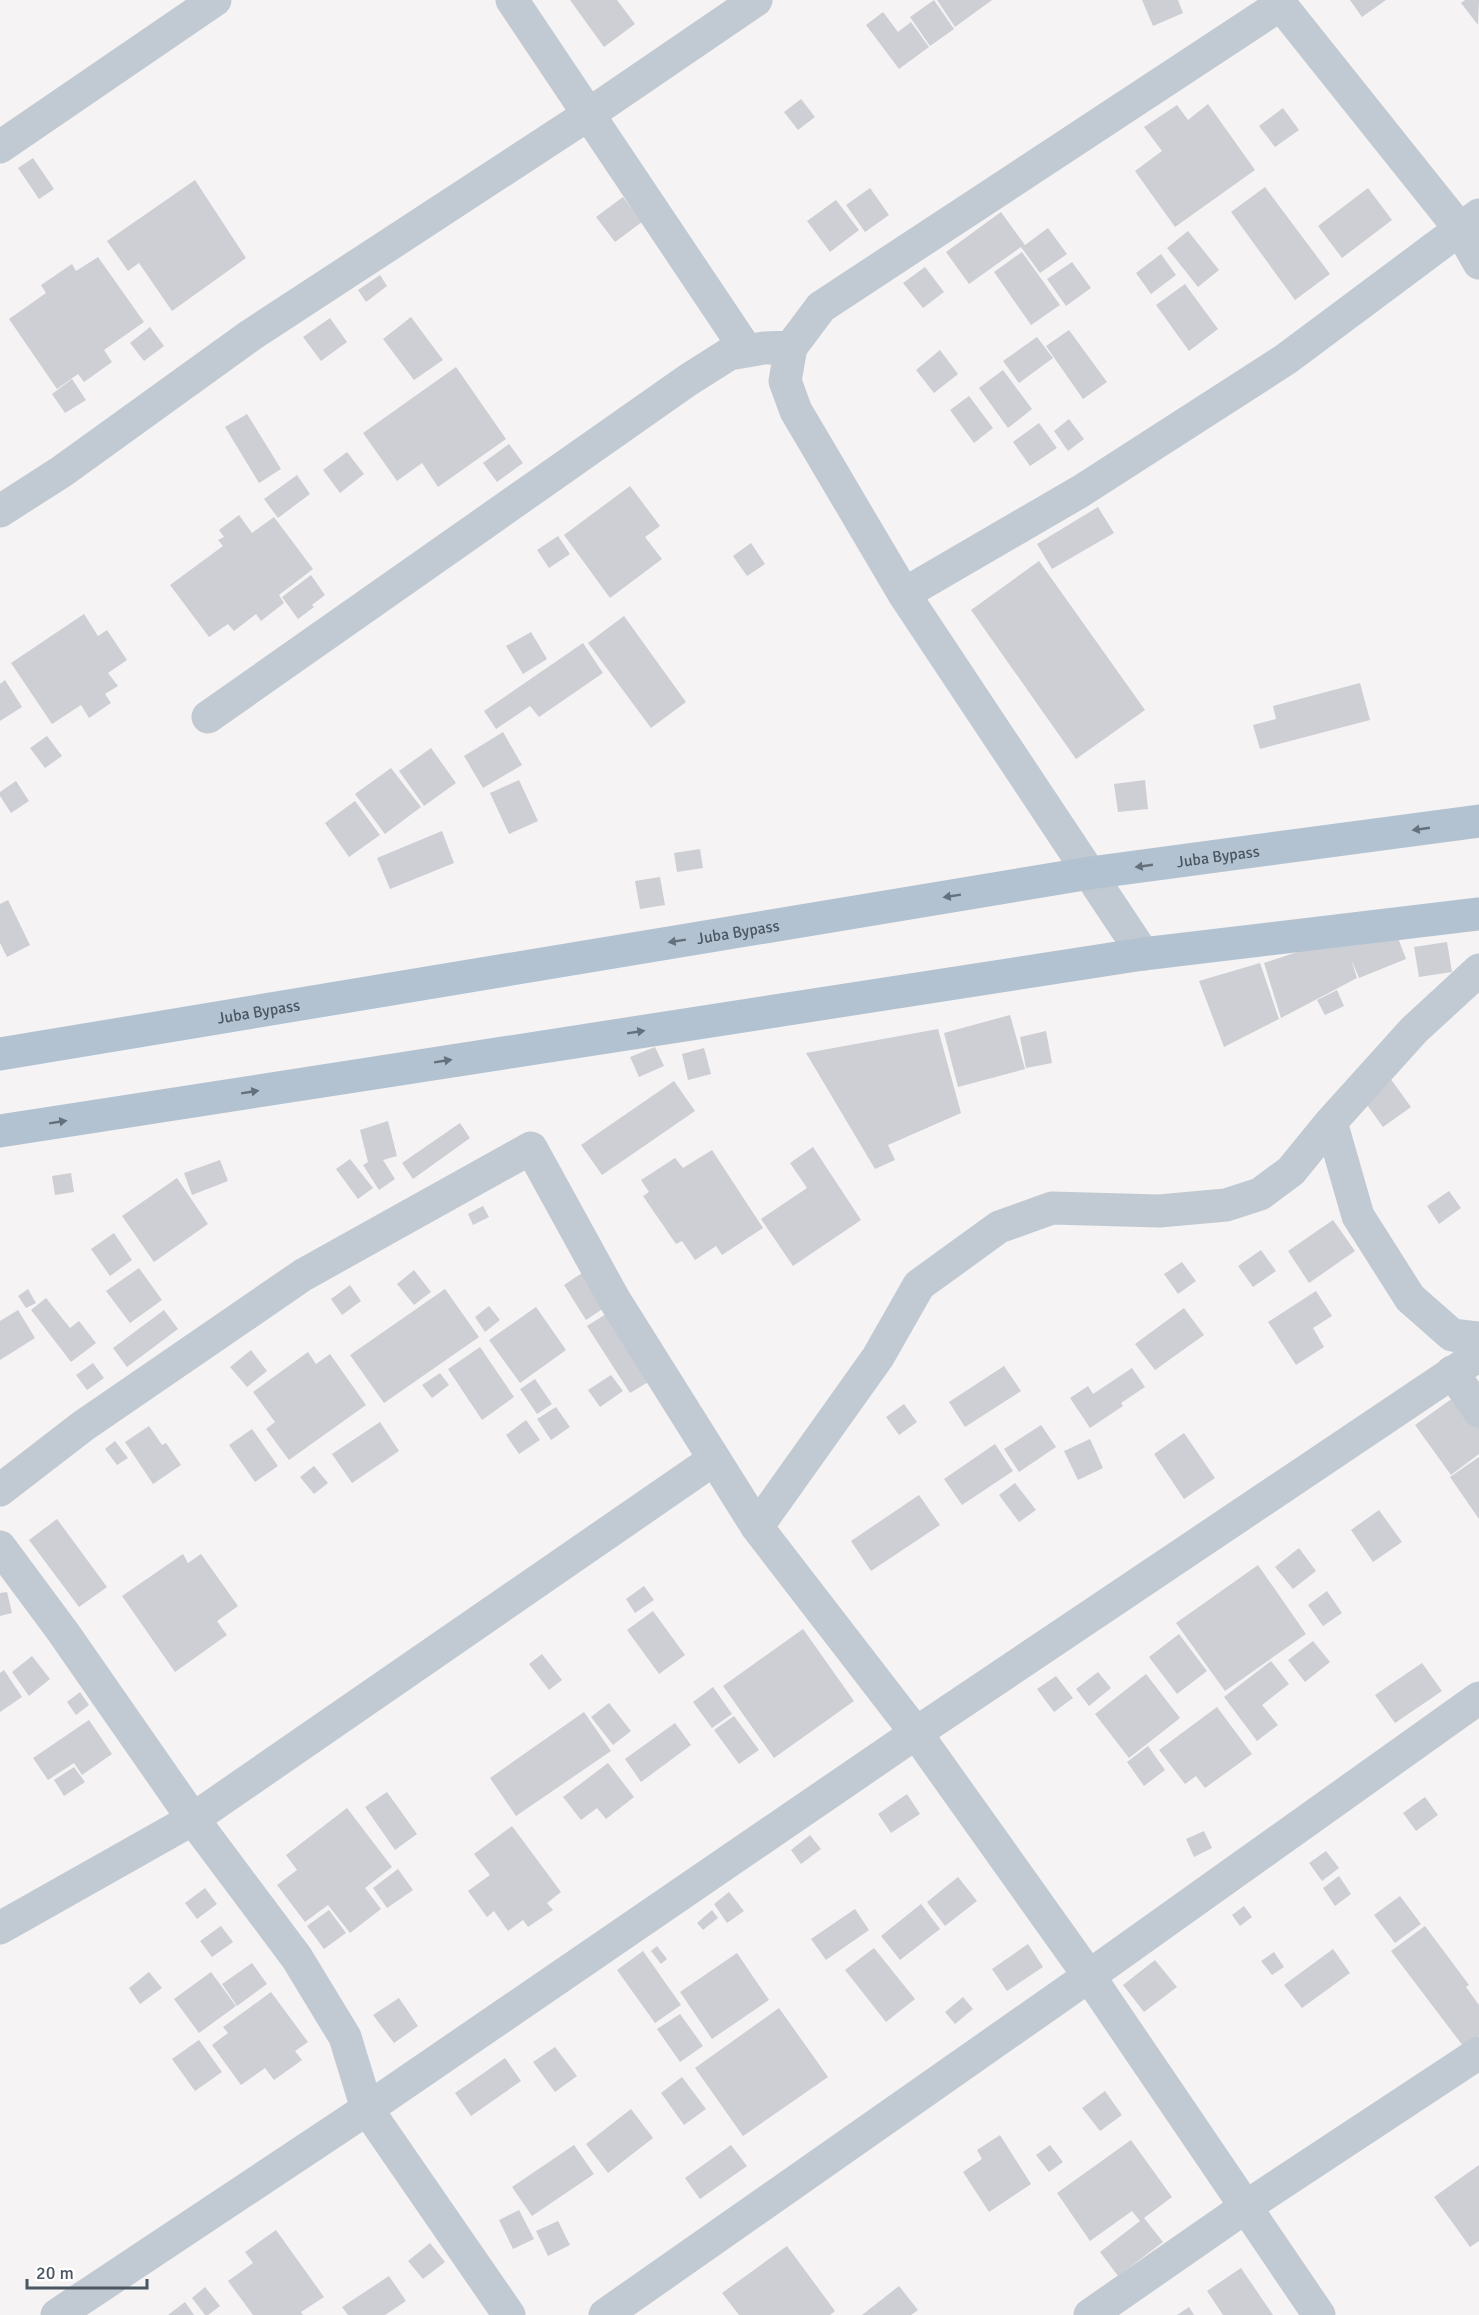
<svg xmlns="http://www.w3.org/2000/svg" width="1479" height="2315" viewBox="0 0 1479 2315" font-family="Signika,sans-serif">
	<rect width="100%" height="100%" fill="#f5f3f3"/>
	<path fill="#cdcfd5" d="M570,0h47l18,24 -31,23z
		M934,0l20,29 -24,17 -20,-29z
		M937,0h55l-37,27z
		M1142,0h36l5,13 -30,13z
		M1350,0h36l-24,17z
		M1465,0h14l-1,25 -17,-22z
		M883,12l15,20 13,-10 18,25 -30,22 -33,-44z
		M801,99l14,18 -17,13 -14,-18z
		M1208,104l47,66 -80,57 -40,-56 27,-20 -18,-24 33,-22 11,15z
		M1283,108l16,22 -24,17 -16,-21z
		M33,158l21,31 -15,10 -21,-31z
		M195,180l51,78 -74,53 -33,-48 -11,8 -21,-30z
		M1265,187l65,87 -35,26 -64,-88z
		M870,188l19,27 -24,17 -19,-27z
		M1368,188l24,32 -50,38 -24,-32z
		M623,197l19,25 -27,20 -19,-25z
		M836,200l23,30 -29,22 -23,-31z
		M1001,212l24,33 23,-17 19,26 -27,19 -19,-26 -52,37 -23,-32z
		M1188,231l31,39 -21,17 -31,-39z
		M1022,252l38,53 -29,20 -37,-53z
		M1161,254l15,21 -25,19 -15,-21z
		M98,257l46,65 -40,28 8,12 -28,20 -6,-8 -21,15 -48,-70 37,-26 -5,-8 31,-21 4,7z
		M1072,262l19,26 -25,18 -19,-27z
		M925,267l19,25 -21,16 -20,-25z
		M380,275l7,11 -21,16 -8,-12z
		M1185,284l33,45 -29,22 -33,-46z
		M411,317l32,43 -29,20 -31,-41z
		M330,318l17,24 -26,19 -18,-24z
		M150,327l14,19 -20,15 -14,-18z
		M1069,330l38,52 -24,17 -37,-53z
		M1037,337l16,21 -34,25 -16,-22z
		M940,350l18,24 -24,19 -18,-23z
		M456,367l50,72 -68,48 -16,-24 -25,18 -34,-48z
		M1003,370l29,39 -24,19 -29,-40z
		M72,379l14,21 -21,13 -13,-19z
		M969,396l24,32 -19,15 -24,-33z
		M247,414l34,55 -22,14 -34,-56z
		M1069,419l15,20 -16,12 -14,-20z
		M1039,423l18,25 -27,18 -17,-24z
		M509,444l14,19 -26,19 -14,-19z
		M347,452l17,22 -24,19 -17,-23z
		M297,475l13,19 -32,24 -14,-19z
		M630,486l30,40 -15,11 17,22 -52,39 -46,-63z
		M1098,507l16,26 -62,36 -15,-25z
		M239,515l13,18 22,-16 39,52 -34,26 5,8 -23,18 -5,-7 -22,17 -6,-7 -19,13 -39,-52 53,-39 -5,-6 6,-3 -5,-7z
		M558,536l12,18 -21,14 -12,-18z
		M751,543l14,21 -18,12 -14,-20z
		M1039,561l106,149 -69,49 -105,-149z
		M311,575l14,20 -13,10 2,2 -16,12 -16,-22z
		M84,614l14,22 9,-6 20,30 -19,13 10,13 -13,8 6,9 -22,15 -8,-13 -29,19 -41,-61z
		M624,616l62,86 -35,26 -63,-85z
		M531,632l16,27 -24,15 -17,-28z
		M583,643l20,30 -64,44 -9,-11 -34,23 -12,-18z
		M5,680l17,27 -22,14v-37z
		M1360,683l10,37 -110,29 -7,-24 23,-6 -3,-13z
		M503,732l19,33 -39,23 -19,-32z
		M47,736l15,20 -17,12 -15,-20z
		M431,748l25,35 -32,23 -25,-35z
		M391,768l30,39 -36,27 -30,-40z
		M519,780l19,41 -29,13 -19,-41z
		M1145,780l3,29 -30,3 -4,-28z
		M16,781l13,20 -18,12 -11,-17v-4z
		M355,801l25,34 -31,22 -24,-34z
		M442,831l12,32 -64,26 -13,-31z
		M700,849l3,19 -26,4 -3,-19z
		M660,877l5,28 -25,4 -5,-28z
		M8,900l22,45 -23,12 -7,-14v-39z
		M1393,925l13,34 -47,19 -8,-19 6,19 -76,40 -17,-55 79,-26z
		M1447,942l5,30 -33,5 -5,-30z
		M1260,963l19,56 -55,28 -25,-66z
		M1337,990l7,16 -19,9 -8,-15z
		M1010,1015l15,54 -67,18 -14,-54z
		M938,1029l23,84 -73,32 7,15 -20,9 -69,-116z
		M1046,1031l6,32 -26,5 -6,-31z
		M655,1047l9,19 -25,11 -9,-20z
		M704,1048l7,26 -23,6 -6,-26z
		M1390,1078l21,29 -28,20 -21,-29z
		M674,1081l21,30 -93,64 -21,-30z
		M388,1121l9,35 -14,4 12,19 -16,11 -16,-25 5,-3 -8,-32z
		M460,1123l10,15 -57,41 -11,-16z
		M813,1147l48,73 -68,46 -32,-47 46,-31 -17,-25z
		M712,1150l51,78 -41,27 -6,-9 -21,14 -13,-19 -6,3 -33,-48 6,-4 -8,-12 34,-22 8,10z
		M350,1159l23,29 -15,11 -22,-30z
		M220,1160l8,21 -36,14 -8,-22z
		M71,1173l3,19 -19,3 -3,-19z
		M177,1178l31,46 -54,38 -32,-46z
		M1449,1191l12,17 -22,16 -12,-18z
		M483,1206l6,11 -16,8 -5,-11z
		M1333,1220l22,31 -46,32 -21,-32z
		M114,1233l18,27 -22,16 -19,-27z
		M1261,1250l15,21 -23,16 -15,-21z
		M1182,1262l14,19 -18,13 -14,-20z
		M139,1268l23,32 -32,23 -24,-32z
		M414,1270l17,22 -17,13 -17,-21z
		M582,1273l22,35 -18,12 -22,-35z
		M350,1285l11,16 -19,14 -11,-16z
		M28,1289l8,14 -10,5 -8,-12z
		M445,1289l34,48 -95,66 -34,-48z
		M1316,1291l16,25 -19,12 11,19 -28,18 -28,-43z
		M46,1298l24,30 9,-7 17,22 -25,19 -40,-52z
		M489,1306l11,14 -15,12 -10,-15z
		M536,1307l30,43 -46,33 -31,-43z
		M1184,1308l20,27 -49,35 -20,-26z
		M18,1310l17,28 -35,22v-39z
		M164,1310l14,19 -51,38 -14,-19z
		M606,1314l44,67 -20,12 -43,-67z
		M480,1347l34,50 -32,23 -34,-51z
		M251,1350l16,21 -20,16 -17,-20z
		M308,1352l8,12 14,-10 36,51 -77,55 -23,-31 9,-7 -22,-30z
		M93,1363l11,15 -17,12 -11,-15z
		M1004,1366l17,25 -56,36 -16,-25z
		M1132,1368l13,19 -24,16 2,3 -33,22 -20,-30 18,-12 5,8z
		M440,1373l9,12 -17,13 -10,-13z
		M611,1375l12,16 -23,16 -12,-17z
		M535,1379l17,25 -15,10 -17,-25z
		M1457,1395l22,31v28l-28,21 -36,-50z
		M904,1404l13,18 -18,13 -13,-18z
		M556,1407l14,20 -19,13 -14,-21z
		M526,1420l14,20 -21,14 -13,-19z
		M380,1422l19,29 -47,32 -20,-29z
		M1041,1425l15,22 -37,25 -15,-23z
		M149,1426l13,19 4,-2 15,22 -28,19 -28,-42z
		M252,1429l26,37 -23,16 -26,-37z
		M1184,1433l31,45 -31,21 -30,-45z
		M1090,1439l13,29 -25,12 -14,-29z
		M115,1441l13,17 -11,7 -12,-16z
		M995,1444l18,27 -51,34 -18,-26z
		M1479,1457v62l-29,-42z
		M314,1466l14,17 -14,11 -14,-17z
		M1015,1483l21,27 -17,12 -20,-27z
		M919,1495l21,30 -69,46 -20,-30z
		M1379,1510l23,32 -29,20 -22,-32z
		M57,1519l50,68 -28,20 -50,-67z
		M1299,1548l17,23 -23,18 -18,-22z
		M183,1554l5,9 13,-9 37,52 -21,15 10,14 -52,37 -53,-76z
		M1258,1565l48,69 -81,57 -49,-68z
		M644,1586l10,14 -19,13 -9,-14z
		M1327,1591l15,22 -19,13 -15,-21z
		M7,1592l5,21 -12,3v-23z
		M653,1611l32,44 -26,19 -32,-44z
		M803,1629l51,72 -80,57 -51,-72z
		M1179,1634l28,37 -30,23 -28,-37z
		M1313,1641l17,21 -25,20 -17,-22z
		M542,1654l20,26 -13,10 -20,-26z
		M32,1656l18,23 -21,17 -17,-24z
		M1271,1661l18,23 -27,21 16,20 -21,16 -33,-44z
		M1422,1663l20,28 -47,32 -20,-28z
		M4,1670l18,27 -22,15v-39z
		M1098,1672l13,16 -22,18 -13,-17z
		M1146,1674l34,44 -51,40 -34,-44z
		M1056,1676l17,22 -19,14 -17,-23z
		M713,1687l19,27 -20,14 -19,-26z
		M80,1692l9,13 -13,10 -9,-13z
		M609,1703l22,28 -18,14 -22,-28z
		M1217,1707l35,47 -47,34 -9,-12 -11,8 -26,-34z
		M584,1712l27,39 -95,65 -26,-38z
		M734,1716l25,34 -20,14 -25,-34z
		M89,1720l23,34 -30,21 -8,-12 -26,17 -15,-22z
		M675,1723l16,22 -50,37 -16,-23z
		M1148,1746l17,24 -21,16 -17,-24z
		M608,1763l26,34 -28,22 -9,-11 -16,12 -18,-23z
		M74,1767l11,15 -21,14 -10,-16z
		M387,1792l30,42 -22,16 -30,-43z
		M907,1794l13,20 -29,19 -13,-19z
		M1425,1797l13,18 -22,16 -13,-18z
		M347,1808l45,59 -27,21 16,21 -31,24 -22,-28 -23,17 -28,-37 20,-15 -11,-15z
		M512,1826l49,66 -14,11 6,7 -25,17 -5,-7 -15,11 -14,-20 -7,6 -19,-26 22,-16 -16,-21z
		M1204,1831l8,17 -18,9 -8,-18z
		M810,1835l11,14 -20,15 -10,-14z
		M1326,1851l13,17 -17,13 -13,-18z
		M398,1869l15,21 -26,18 -14,-20z
		M1339,1876l12,18 -16,12 -12,-18z
		M958,1877l19,24 -32,25 -18,-24z
		M205,1888l12,16 -20,15 -12,-16z
		M729,1892l15,19 -17,12 -13,-19z
		M1400,1896l21,28 -26,19 -21,-28z
		M921,1904l19,25 -40,31 -19,-24z
		M1244,1906l8,11 -12,9 -8,-11z
		M855,1909l14,21 -43,30 -15,-21z
		M329,1910l17,23 -22,16 -17,-23z
		M712,1910l6,8 -15,12 -6,-7z
		M221,1926l12,16 -21,15 -12,-16z
		M1425,1926l44,59 -3,2 13,18v31l-16,10 -72,-95z
		M1028,1944l15,23 -36,24 -15,-22z
		M657,1946l10,13 -6,5 -10,-13z
		M874,1948l41,51 -29,23 -41,-52z
		M1333,1949l17,24 -48,35 -18,-23z
		M643,1951l38,54 -26,18 -38,-53z
		M1274,1952l10,15 -12,8 -11,-14z
		M737,1953l32,47 -57,39 -32,-47z
		M1155,1960l22,27 -33,25 -21,-27z
		M252,1963l15,21 -30,22 -15,-22z
		M149,1972l13,16 -22,16 -11,-16z
		M211,1972l25,34 -37,27 -25,-34z
		M271,1992l37,50 -13,9 7,9 -28,20 -9,-12 -24,17 -29,-40 16,-12 -5,-6z
		M963,1997l10,12 -18,15 -10,-12z
		M399,1998l19,28 -24,17 -21,-28z
		M779,2008l49,69 -85,59 -48,-68z
		M680,2014l23,32 -23,16 -23,-33z
		M199,2040l23,32 -27,19 -23,-32z
		M555,2047l22,29 -22,16 -22,-30z
		M505,2058l16,23 -50,35 -16,-23z
		M682,2077l24,32 -22,16 -23,-32z
		M1105,2091l17,24 -22,16 -18,-23z
		M631,2109l22,29 -45,35 -22,-29z
		M1000,2135l31,49 -42,28 -26,-40 19,-13 -5,-9z
		M1131,2140l41,57 -28,21 19,24 -45,34 -18,-24 40,-31 -8,-10 -42,30 -33,-48z
		M574,2145l20,29 -62,42 -20,-29z
		M731,2145l16,21 -47,33 -15,-21z
		M1050,2145l13,17 -14,10 -13,-17z
		M1479,2165v76l-9,6 -36,-50z
		M519,2210l15,29 -21,10 -14,-29z
		M558,2221l12,24 -22,11 -12,-25z
		M276,2230l48,67 -23,15 2,3h-50l-25,-34 25,-18 -8,-11z
		M430,2243l15,19 -22,17 -15,-18z
		M787,2246l48,65 -5,4h-91l-17,-22z
		M1241,2268l32,47h-50l-16,-24z
		M389,2276l17,25 -21,14h-37l-6,-8z
		M899,2286l19,24 -7,5h-49z
		M205,2287l15,19 -12,9h-3l-13,-17z
		M185,2302l9,13h-26z
		M1189,2307l5,8h-17z"/>
	<g fill="none" stroke-linecap="round" stroke-linejoin="round">
		<path stroke="#c1cad2" stroke-width="33" d="M512,0l235,351
			M1277,0l183,229 19,34
			M0,147l215,-147
			M0,511l61,-39 190,-137 338,-221 167,-114
			M904,594l177,-103 205,-132 193,-144
			M208,717l480,-337 41,-26 35,-6 27,-1
			M1143,954l-239,-360 -108,-183 -11,-30 6,-34 30,-40 459,-302
			M1331,1122l27,94 52,82 42,37 27,3
			M1452,1372l27,39
			M0,1490l83,-64 220,-151 228,-127 83,151 143,228 159,206 173,243 230,339
			M757,1527l121,-170 41,-72 80,-58 53,-19 107,3 67,-6 34,-11 31,-23 40,-49 83,-92 65,-60
			M0,1547l63,85 130,187 104,139 48,79 22,72 142,206
			M0,1928l193,-109 520,-359
			M57,2315l310,-206 549,-376 563,-378
			M605,2315l484,-339 390,-278
			M1090,2315l157,-109 232,-153"/>
		<g stroke="#b3c2d1" stroke-width="33">
			<path id="s1" d="M0,1054l1090,-181 389,-52"/>
			<path d="M0,1131l1143,-177 336,-40"/>
		</g>
	</g>
	<defs><path id="oneway-solid" d="M-6-.8H1V-3.2L6.5 0L1 3.2V.8H-6Z" transform="scale(1.5)"/></defs>
	<g fill="#64717d">
		<use href="#oneway-solid" transform="translate(1421 829) rotate(172)"/>
		<use href="#oneway-solid" transform="translate(1144 866) rotate(172)"/>
		<use href="#oneway-solid" transform="translate(952 896) rotate(171)"/>
		<use href="#oneway-solid" transform="translate(677 941) rotate(171)"/>
		<use href="#oneway-solid" transform="translate(636 1032) rotate(-9)"/>
		<use href="#oneway-solid" transform="translate(443 1061) rotate(-9)"/>
		<use href="#oneway-solid" transform="translate(250 1092) rotate(-9)"/>
		<use href="#oneway-solid" transform="translate(58 1122) rotate(-9)"/>
	</g>
	<g text-anchor="middle" stroke-width="4.5" stroke-linejoin="round" paint-order="stroke">
		<g font-size="16" fill="#4a5661" stroke="#fff">
			<text dy="6" stroke="none"><textPath href="#s1" startOffset="1234">Juba Bypass</textPath></text>
			<text dy="6" stroke="none"><textPath href="#s1" startOffset="748">Juba Bypass</textPath></text>
			<text dy="6" stroke="none"><textPath href="#s1" startOffset="262">Juba Bypass</textPath></text>
		</g>
	</g>
	<path d="M27 2279v9h120v-9" fill="none" stroke="#4a5661" stroke-width="3"/>
	<text x="36" y="2279" font-size="18" fill="#4a5661" stroke="#ffffff" stroke-width="4.5" paint-order="stroke">20 m</text>
</svg>
